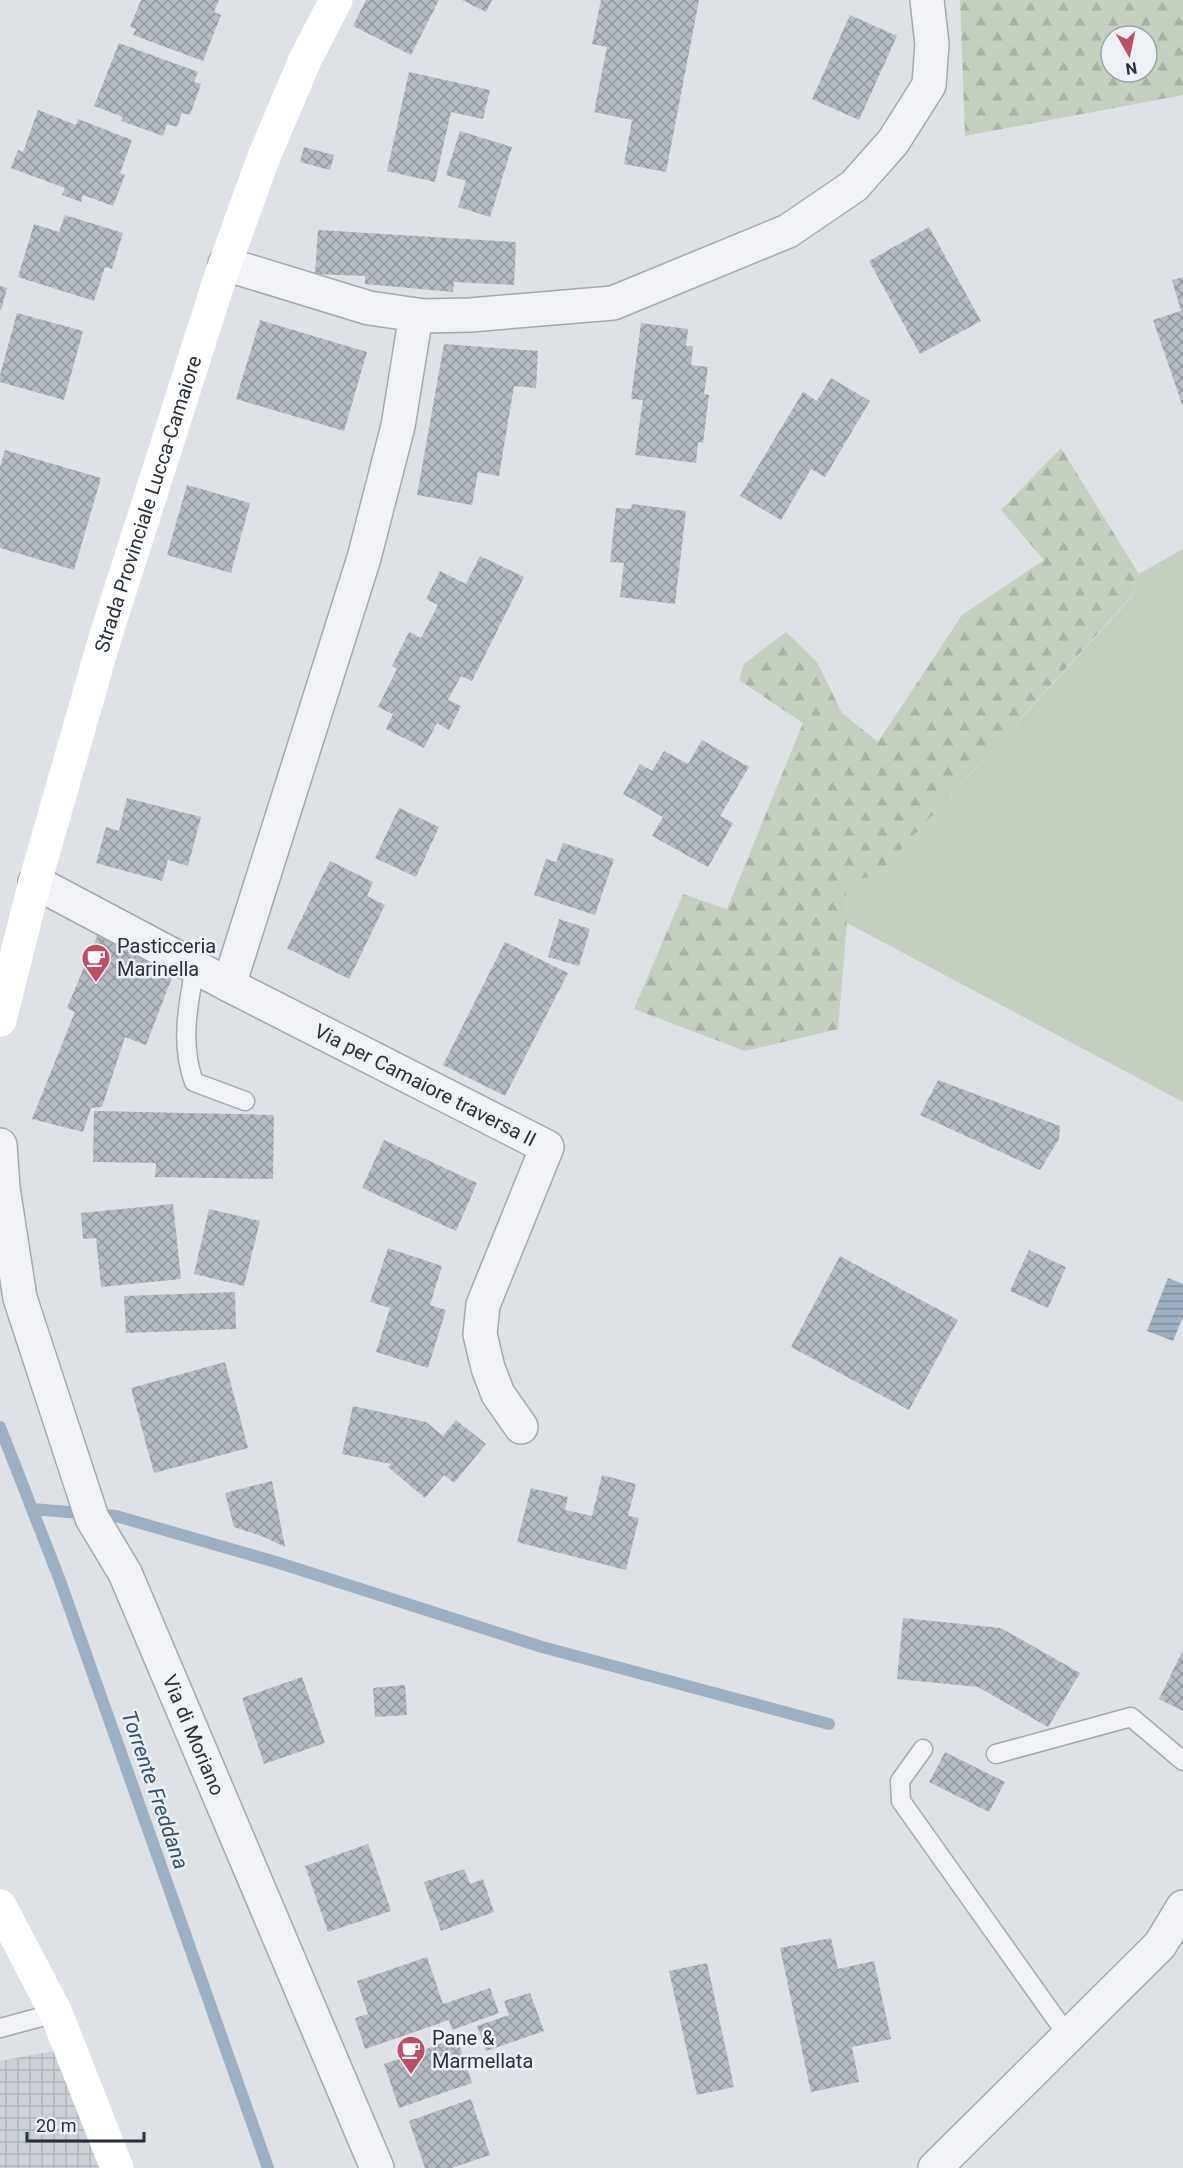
<svg xmlns="http://www.w3.org/2000/svg" width="1183" height="2168" viewBox="0 0 1183 2168" font-family="Roboto,sans-serif">
	<defs>
		<pattern id="industrial-grid" width="8" height="8" patternUnits="userSpaceOnUse" patternTransform="scale(1.5)"><rect width="8" height="8" fill="#ccd1d7"/><path d="M0 4h8M4 0v8" fill="none" stroke="#afb4b9"/></pattern>
		<pattern id="forest-firs" width="22" height="20" patternUnits="userSpaceOnUse" patternTransform="scale(1.5)"><rect width="22" height="20" fill="#c4cfbf"/><path d="M5 1l3.5 6h-7zM16 11l3.5 6h-7z" fill="#a8b2a5"/></pattern>
		<pattern id="water-rules" width="6" height="5" patternUnits="userSpaceOnUse" patternTransform="scale(1.5)"><rect width="6" height="5" fill="#9bb1c3"/><path d="M0 2.5h6" fill="none" stroke="#7e90a0"/></pattern>
		<pattern id="building-cross-hatch" width="8" height="8" patternUnits="userSpaceOnUse" patternTransform="scale(1.5)"><rect width="8" height="8" fill="#b5bbc2"/><path d="M0 0l8 8M0 8l8-8" fill="none" stroke="#93989f"/></pattern>
	</defs>
	<rect width="100%" height="100%" fill="#dee1e6"/>
	<path fill="url(#industrial-grid)" d="M70,2048l43,120h-113v-107z"/>
	<path fill="#c4cfbf" d="M1183,549v553l-336,-179 -1,-41 32,-7 253,-277 8,-24z"/>
	<path fill="url(#forest-firs)" fill-rule="evenodd" d="M960,0h223v95l-218,41zM1111,36h36v36h-36z
		M1061,448l78,126 -8,23 -253,278 -32,7 1,41 -9,106 -93,22 -111,-42 49,-115 44,15 76,-186 -64,-43 5,-16 42,-32 31,30 25,51 36,29 84,-127 82,-55 -43,-50z"/>
	<path fill="url(#water-rules)" d="M1168,1278l15,6v33l-10,24 -26,-10z"/>
	<g fill="none" stroke-linecap="round" stroke-linejoin="round">
		<path stroke="#9bb1c3" stroke-width="12" d="M0,1427l59,151 209,590
			M32,1509l84,7 160,46 266,85 287,77"/>
	</g>
	<path fill="url(#building-cross-hatch)" d="M141,0h78l-5,12 7,3 -18,46 -70,-26 3,-6 -6,-2z
		M366,0h73l-28,55 -58,-29z
		M462,0h30l-6,12z
		M601,0h98l-33,172 -42,-8 8,-44 -38,-8 13,-65 -15,-3z
		M850,15l47,21 -38,84 -47,-21z
		M119,43l79,29 -4,10 7,2 -11,31 -8,-2 -5,14 -10,-3 -4,12 -42,-15 2,-4 -29,-11z
		M409,72l81,18 -7,29 -32,-7 -16,70 -48,-11z
		M38,110l38,15 2,-6 54,21 -12,33 5,2 -12,31 -30,-11 -2,7 -19,-7 3,-7 -54,-20 7,-18 5,2z
		M460,131l52,16 -22,70 -32,-10 8,-26 -20,-6z
		M304,147l30,8 -4,15 -30,-8z
		M65,215l58,18 -11,36 -7,-2 -11,34 -76,-24 16,-53 25,8z
		M929,227l52,94 -61,33 -51,-93z
		M318,230l198,12 -2,43 -60,-3 -1,10 -88,-8v-8l-50,-2z
		M1183,277v130l-30,-87 28,-9 -9,-31z
		M0,286l7,2 -6,22h-1z
		M17,313l66,18 -19,69 -64,-18v-7z
		M260,320l107,32 -23,79 -108,-32z
		M641,323l47,6 -2,17h7l-2,19 17,2 -4,27 5,1 -6,48 -5,-1 -2,21 -61,-8 8,-55 -12,-1z
		M444,344l94,7 -2,37 -22,-2 -15,90 -21,-4 -6,33 -55,-10z
		M831,378l39,23 -45,76 -14,-8 -30,51 -41,-24 63,-104 14,9z
		M5,450l96,28 -27,92 -74,-22v-81z
		M187,485l63,18 -19,70 -64,-18z
		M632,504l54,7 -11,93 -55,-7 4,-34 -14,-1 6,-54 15,1z
		M480,556l44,21 -52,104 -11,-5 -13,24 13,6 -12,24 -12,-7 -13,25 -38,-19 7,-15 -15,-7 19,-38 -5,-3 17,-34 12,6 17,-33 -12,-6 14,-28 26,13z
		M702,740l47,27 -29,49 13,7 -25,44 -56,-31 11,-19 -40,-23 17,-30 12,7 12,-20 24,13z
		M127,798l74,19 -13,49 -20,-6 -6,21 -66,-18 10,-36 13,4z
		M399,808l40,19 -23,50 -41,-19z
		M563,843l51,16 -19,56 -61,-20 12,-36 10,3z
		M330,861l43,21 -6,14 18,9 -36,74 -62,-31z
		M559,919l31,10 -11,37 -31,-9z
		M98,934l75,41 -27,70 -21,-8 -23,70 -11,1 -8,24 -51,-13 43,-107 -8,-4z
		M505,942l63,31 -63,123 -62,-31z
		M938,1080l122,46 -1,13 -19,31 -120,-55z
		M94,1111l180,4 -1,64 -118,-2 1,-14 -63,-1z
		M384,1140l93,43 -21,48 -94,-43z
		M173,1204l8,75 -80,8 -5,-49 -13,1 -2,-26z
		M209,1209l51,12 -16,65 -50,-12z
		M388,1248l54,18 -12,39 16,5 -18,58 -52,-16 14,-44 -20,-6z
		M1029,1250l37,17 -18,41 -38,-17z
		M840,1256l118,64 -49,90 -118,-63z
		M235,1292l1,37 -110,4 -2,-37z
		M225,1362l23,86 -94,25 -23,-85z
		M353,1406l73,16 17,14 13,-16 30,24 -32,39 -10,-8 -19,23 -37,-31 3,-3 -49,-10z
		M602,1475l34,9 -8,32 11,2 -13,52 -109,-28 14,-54 37,9 -3,13 27,6z
		M272,1481l13,66 -21,-10 -30,-10 -9,-34z
		M903,1618l98,10 79,45 -32,54 -70,-40 -81,-8z
		M1183,1650v61l-24,-12z
		M302,1677l23,66 -61,21 -22,-66z
		M405,1685l2,30 -32,2 -2,-29z
		M945,1752l60,30 -16,30 -60,-30z
		M368,1844l23,67 -63,21 -23,-66z
		M464,1869l6,15 13,-5 11,33 -53,19 -17,-49z
		M831,1938l7,31 36,-8 17,78 -39,8 7,35 -48,10 -31,-144z
		M427,1957l16,47 47,-16 9,25 -47,17 -3,-10 -84,29 -10,-31 13,-4 -11,-33z
		M707,1963l27,124 -37,8 -28,-124z
		M530,1993l14,38 -58,20 -9,-25 32,-11 -5,-14z
		M457,2038l15,45 -73,25 -15,-44z
		M471,2099l19,56 -38,13h-27l-16,-47z"/>
	<g fill="none" stroke-linecap="round" stroke-linejoin="round">
		<g stroke="#a4a8af" stroke-width="21">
			<path id="service" d="M195,967c-7,37 -15,78 -1,115l51,19
				M923,1749l-23,32 1,20 167,235
				M996,1754l135,-37 52,44
				M0,2028l56,-15"/>
		</g>
		<g stroke="#a4a8af" stroke-width="36">
			<g id="minor">
				<path d="M225,264l144,44 55,8 46,-1 143,-12 175,-72 66,-45 39,-44 36,-57 3,-41 -5,-44"/>
				<path id="s1" d="M35,882l194,103 318,162 -64,158 -3,29 8,34 10,26 23,33"/>
				<path d="M229,985l135,-427 34,-132 18,-111"/>
				<path id="s2" d="M0,1145l3,43 17,110 72,220 33,55 252,595"/>
				<path d="M935,2168l225,-223 23,-38"/>
			</g>
		</g>
		<use href="#service" stroke="#f0f2f5" stroke-width="18"/>
		<use href="#minor" stroke="#f0f2f5" stroke-width="33"/>
		<g stroke="#fff" stroke-width="33">
			<path id="s3" d="M0,1020l35,-138 70,-244 115,-360 43,-119 42,-99 31,-60"/>
			<path d="M0,1906l56,107 61,155"/>
		</g>
	</g>
	<defs>
		<g id="cafe-pin" transform="scale(1.5)"><path d="M0 17L-7.5 6A9.5 9.5 0 1 1 7.5 6Z" fill="#c14c66" stroke="#edf0f4"/><path d="M-5.5-4.5H6V0H3Q3 3.5 0 3.5H-2.5Q-5.5 3.5-5.5 0ZM3-3.2v2h1.7v-2ZM-6 4.5H4V6H-6Z" fill="#fff"/></g>
	</defs>
	<g fill-rule="evenodd">
		<use href="#cafe-pin" x="96" y="958"/>
		<use href="#cafe-pin" x="411" y="2050"/>
	</g>
	<g text-anchor="middle" stroke-width="5" stroke-linejoin="round" paint-order="stroke">
		<g font-size="20" fill="#28303b" stroke="#edf0f4">
			<text dy="7" stroke="none"><textPath href="#s3" startOffset="537">Strada Provinciale Lucca-Camaiore</textPath></text>
			<text dy="7" stroke="none"><textPath href="#s1" startOffset="440">Via per Camaiore traversa II</textPath></text>
			<text dy="7" stroke="none"><textPath href="#s2" startOffset="626">Via di Moriano</textPath></text>
		</g>
		<g font-size="20" fill="#28303b" stroke="#edf0f4" text-anchor="start">
			<text x="117" y="953">Pasticceria<tspan x="117" dy="23">Marinella</tspan></text>
			<text x="432" y="2045">Pane &amp;<tspan x="432" dy="23">Marmellata</tspan></text>
		</g>
		<g font-size="21" font-style="italic" fill="#36516b" stroke="#edf0f4">
			<text transform="translate(155 1790) rotate(71)" y="7">Torrente Freddana</text>
		</g>
	</g>
	<g transform="translate(1129 54) rotate(171)"><circle r="28" fill="#edf0f4" stroke="#9ea3aa" stroke-width="1.5"/>
	<path d="M0-4.5L10 22L0 15L-10 22Z" fill="#c14c66"/>
	<text y="-9" font-size="16" font-weight="bold" text-anchor="middle" fill="#28303b">N</text>
	</g>
	<path d="M27 2132v9h117v-9" fill="none" stroke="#28303b" stroke-width="3"/>
	<text x="36" y="2132" font-size="18" fill="#28303b" stroke="#edf0f4" stroke-width="4.5" paint-order="stroke">20 m</text>
</svg>
